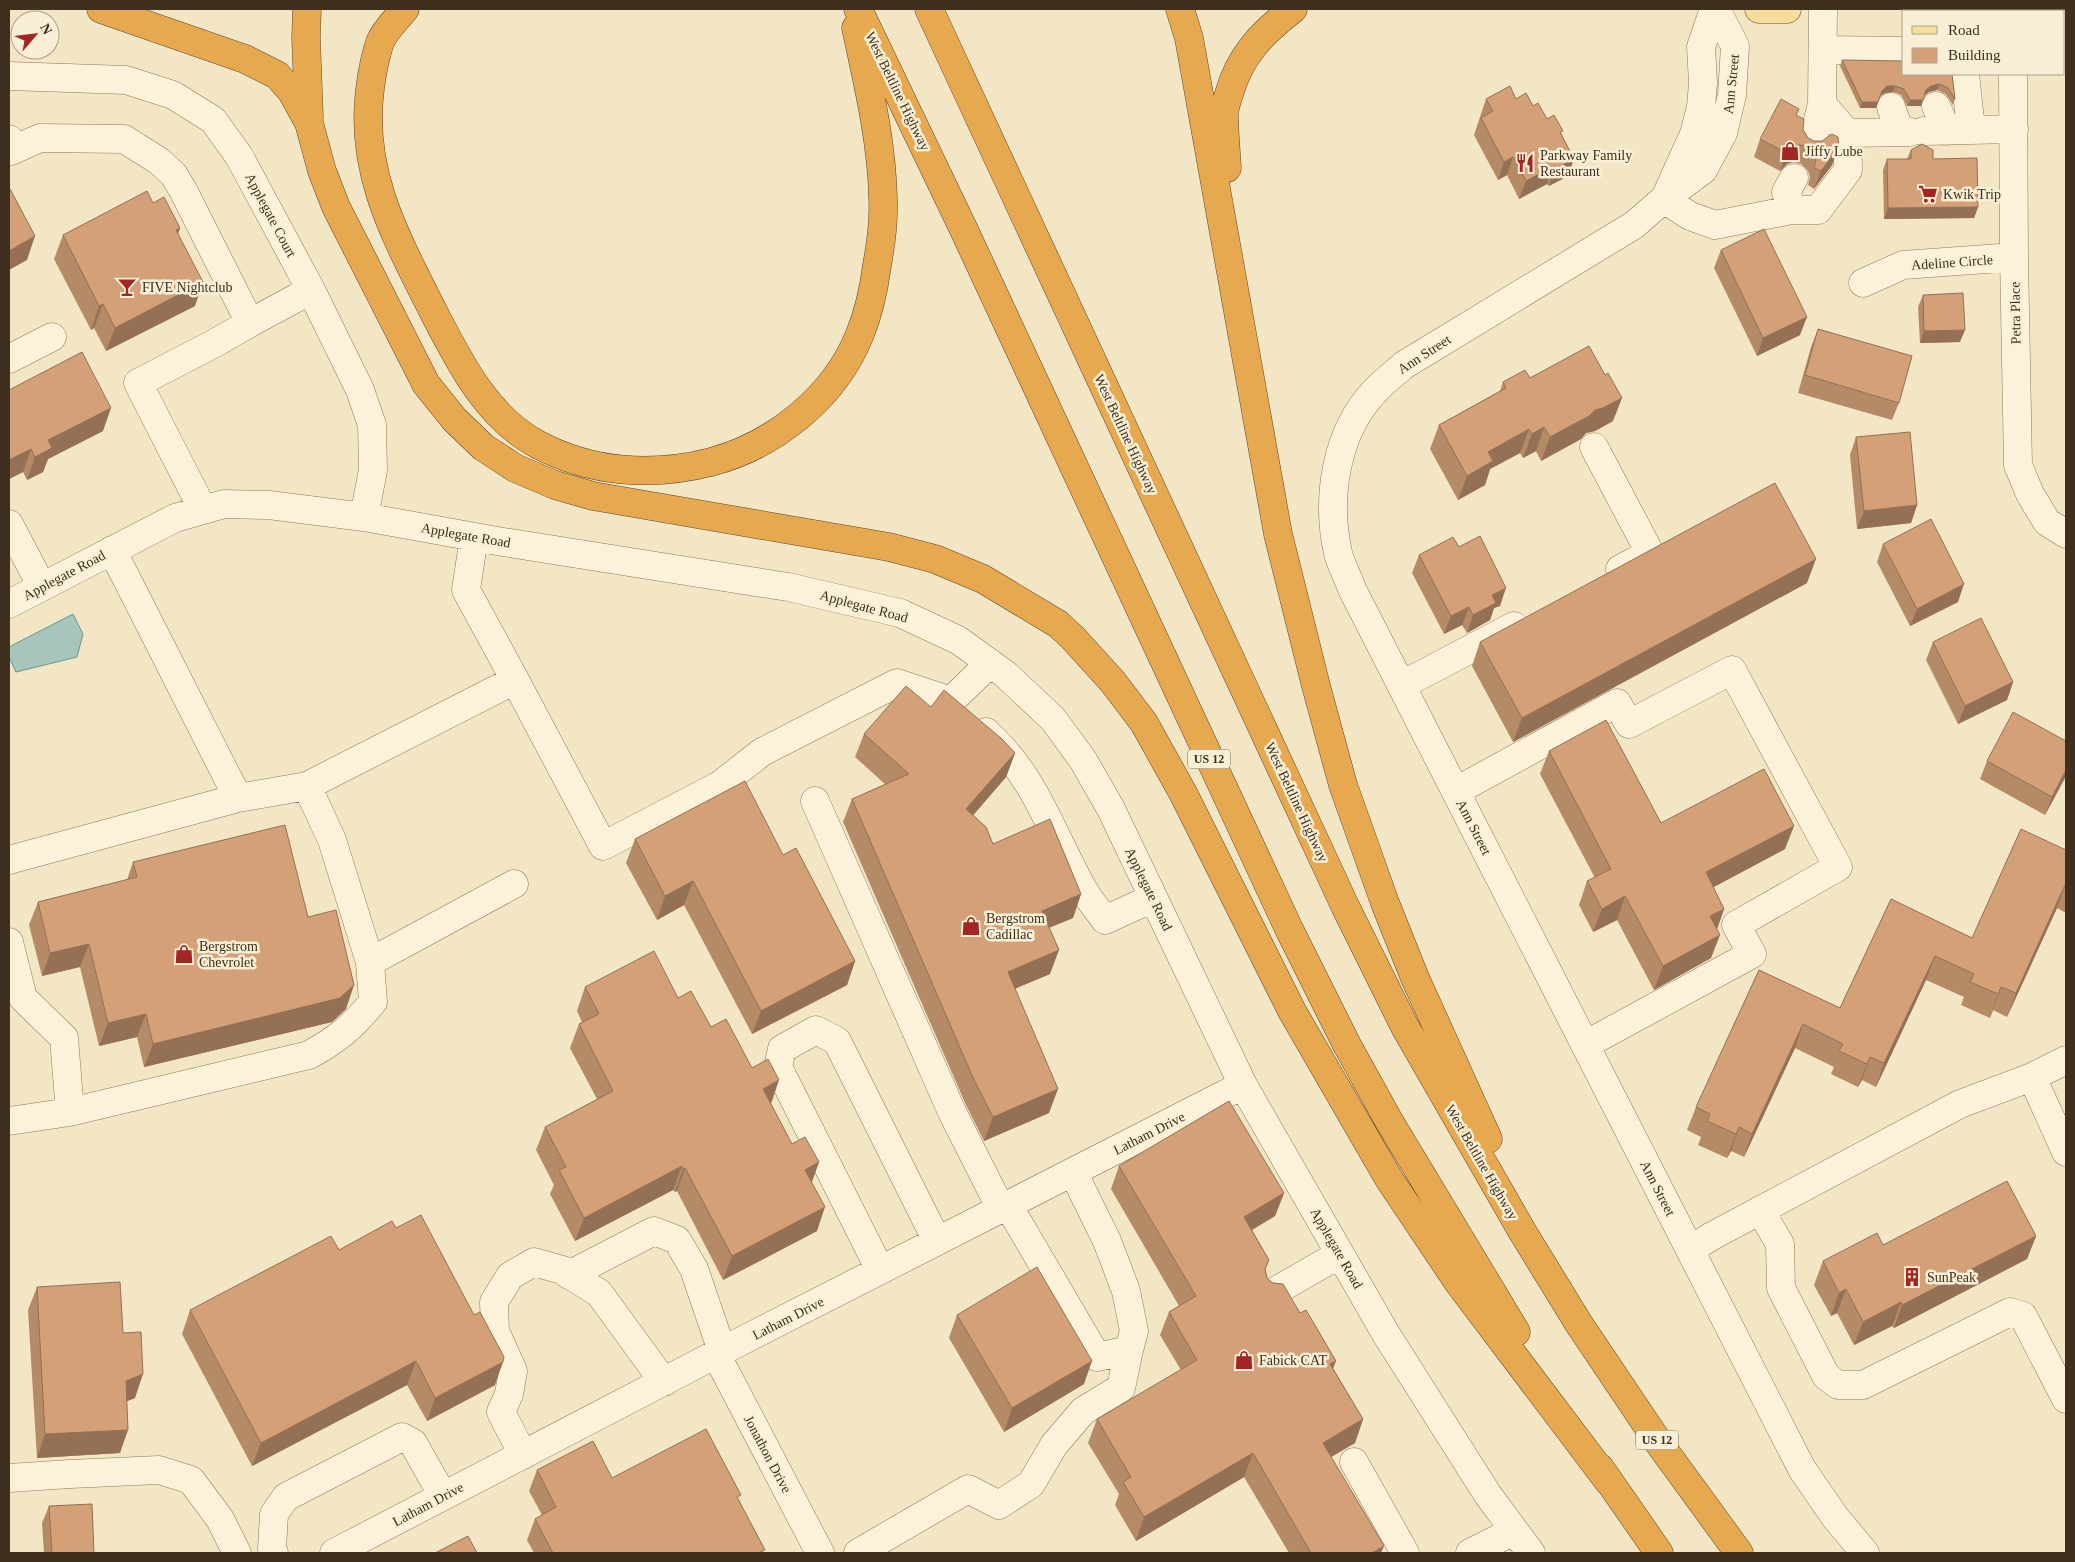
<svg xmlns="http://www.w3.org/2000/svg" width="2075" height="1562" viewBox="0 0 2075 1562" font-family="'Times New Roman',serif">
	<rect width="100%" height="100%" fill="#f2e6c5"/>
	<path fill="#a7c5bd" stroke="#6d958c" d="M73,614l10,20 -6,23 -61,15 -7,-15v-10z"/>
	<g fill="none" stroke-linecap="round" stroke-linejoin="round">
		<g stroke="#8f7759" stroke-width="29">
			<path id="minor" d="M1716,9l19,37 -3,49 -9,38 -20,37 -39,29 -30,26 -230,140c-10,9 -21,17 -29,26 -40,42 -49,108 -37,162 3,12 10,24 14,36l450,880 33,48 30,36
				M1823,9l-1,95 25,29 63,-1
				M2014,11v-2
				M1824,50l80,1
				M1965,74l6,56
				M2013,74l1,183 4,208 12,29 17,28 19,12
				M9,76l117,4 47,15 40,25 26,36 72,134 49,100 12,35 1,45 -9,47
				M1936,106l11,25
				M1891,107l9,25
				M1924,131l90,-2
				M9,139l2,12 29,-13 84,1 35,22 15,14 10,17 66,131 61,-33
				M1812,144l10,-40
				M1665,198l29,-64 7,-27 2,-24 -2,-36 13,-38
				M1664,199l26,17 25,9 77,-15h26l30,-40 -1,-37
				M1792,210l-6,-18 8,-14
				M1863,283l40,-18 111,-8
				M9,359l43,-22
				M1594,447l56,106 -30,16
				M203,510l-65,-127 77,-40 35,-20
				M9,524l33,63
				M9,604l166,-86 49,-14 45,1 95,12 133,24 291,46 112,26 58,27 47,34 48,45 30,41 28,49 132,276 143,249 102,161 43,58
				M515,680l88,166 117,-61 42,-33 135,-69 54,18 39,-38
				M1402,685l112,-59
				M986,732c50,45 65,100 97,157 6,11 15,21 22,31l48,-22
				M1456,791l161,-88 12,21 103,-54 106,197 -102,58 16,29 -167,91
				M238,798l69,-12 208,-106 -49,-90 8,-53
				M815,801l137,311 49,97
				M9,860l229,-62 -126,-248
				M9,942l14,56 41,40 6,74 -61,9
				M370,962l144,-78
				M2066,1060l-34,17 34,75
				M70,1112l239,-57c29,-16 42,-27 64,-53l-3,-40 -38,-122 -25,-54
				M1008,1205l89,152 32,-7 5,-19 -8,-40 -19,-50 -34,-69
				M1760,1210l20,34 1,44 45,88 12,9h25l147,-73 13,4 43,83
				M1690,1250l22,-14 248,-132 72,-27
				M880,1270l-102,-203 4,-18 34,-19 21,11 100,200
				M569,1275l85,-44 23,9 17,29 28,82
				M1272,1293l68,-39
				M716,1354l104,199
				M523,1455l-22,-43 8,-18 4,-23 -18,-40 -1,-29 16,-26 24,-14 28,8 37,23 65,89
				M1354,1462l51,91
				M9,1478l61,-4 89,-4 32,10 29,39 17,34
				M274,1553l-2,-4 2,-35 12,-17 116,-60 11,6 30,53
				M334,1553l388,-202 521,-266
				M858,1553l110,-64 31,16 32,-21 23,-39 29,-34 38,-23 8,-38
				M1470,1553l44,-22"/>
		</g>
		<g stroke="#5d452d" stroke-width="29">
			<path id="major" d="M1759,9h28"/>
		</g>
		<g stroke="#5d452d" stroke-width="29">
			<path id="highway" d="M101,9l144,50 32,16 15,17 17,31 13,48 14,36 90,177 28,35 29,28 32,21 40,17 38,11 296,51 46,12 48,20 75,45 15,14 40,44 31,41 39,70 109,218 97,168 69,103 151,200
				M307,9l-1,29 3,79
				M405,9c-8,10 -20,21 -25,33 -5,15 -8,31 -10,47 -11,83 26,148 62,220 26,50 53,107 105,135 54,29 115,33 174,18 64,-17 124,-65 149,-128 9,-22 14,-46 17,-69 4,-21 7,-44 6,-66 -1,-57 -15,-115 -27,-171
				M858,9l106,221 325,699 58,116 42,76 127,211
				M929,9l416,897 60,121 117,204 57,93 82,122 78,107
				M1180,9l9,29 89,496 38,152 27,99 42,118 30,75 73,161
				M1227,168c-1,-18 -3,-37 -3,-55 1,-6 3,-13 5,-19 11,-39 33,-61 64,-85
				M1600,1468l59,85"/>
		</g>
		<use href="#minor" stroke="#fcf2da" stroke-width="28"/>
		<use href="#major" stroke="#f7dd9b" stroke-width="28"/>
		<use href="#highway" stroke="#e7a950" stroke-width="28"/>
	</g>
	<path fill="#b58a67" d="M1842,60l110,14 3,25 -2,6 -7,-11 -9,-4 -8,2 -5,4 -3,10h-14l-6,-11 -8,-3 -8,1 -5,3 -4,12h-16l-20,-42z
		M1486,99h30l17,7 14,13 15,15 6,42 -19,10 -2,-2 -28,15 -12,-24 -9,5 -24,-45z
		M1799,109l-3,6 12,23 24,27 -18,24 -6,-4 2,-8 -2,-6 -7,-7 -8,-2 -6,2 -7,7 -26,-14 6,-18z
		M1911,150l67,57 -4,11 -90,1 -1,-49 4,-11h20z
		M153,203l27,25 -2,6 17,72 -89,45 -12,-23 -3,2 -37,-71 9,-24z
		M1721,250l79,85 -43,21 -43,-88z
		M1923,295l37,47 -40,1 -2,-36z
		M1818,329l81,74 -7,17 -94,-27 13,-46z
		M1530,378l83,43 -18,10 -9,2 -5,6 -40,22 -5,-10 -13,7 -3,-5 -30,16 -5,16 -27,15 -28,-51 9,-24 61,-34 3,-9z
		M9,390l94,41 -55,28 -5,13 -16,8 -4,-8 -14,7z
		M1856,437l61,68 -6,18 -54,6 -7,-74z
		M1883,544l75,58 -48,24 -33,-64z
		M1459,547l41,59 -6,2 -4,12 -23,13 -5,-8 -18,9 -32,-61 7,-18z
		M1807,583l-294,159 -41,-76 8,-24z
		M1933,642l80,40 -6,18 -49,24 -32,-64z
		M931,707l84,46 -9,24 -33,38 20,29 88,50 -8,24 -24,10 1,46 -35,15 34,124 -65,28 -18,-36 -123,-283 9,-23 33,-15 -30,-27 9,-23z
		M1549,751l112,72 124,26 -72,38 11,22 -7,20 -6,29 -57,32 -37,-70 -24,12 -14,-27 8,-24 8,-3 -55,-104z
		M1987,761l79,15 -21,39 -65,-36z
		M635,839l148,16 72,106 -8,24 -95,49 -68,-129 -27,15 -31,-57z
		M2066,850v63l-9,-5 -50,109 -14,-7 -3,8 -29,-13 3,-8 -38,-17 -50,107 -14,-7 -4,7 -27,-13 3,-7 -39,-19 -51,109 -13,-6 -4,7 -29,-13 3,-8 -14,-7 9,-23 63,-137 81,38 51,-109 81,39z
		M133,862l175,55 38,92 -14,13 -188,45 -7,-30 -38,9 -19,-79 -38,9 -13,-51 9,-23 89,-22z
		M585,987l93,11 33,29 60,77 21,40 27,18 -7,20 5,49 -94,49 -46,-89 -2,1 -2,-2 -98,51 -25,-47 4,-9 -18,-35 9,-23 52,-28 -27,-51 9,-24 3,-2 -5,-11z
		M1119,1166l165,27 -9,23 -23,14 17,30 -4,10 2,8 66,90 30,51 -8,24 -24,14 50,96h-92l-45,-76 -108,64 -21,-36 4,-11 -31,-51 9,-24 84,-49 -21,-35 9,-23 10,-6 -68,-117z
		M396,1228l99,157 -68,36 -20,-36 -155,81 -70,-132 8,-24 149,-60z
		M2036,1236l-9,23 -133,69 -2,-2 -38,19 -17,-32 -6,3 -17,-31 9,-24 60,-16z
		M37,1287l86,46 12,65 -8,3 -7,52 -83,5 -9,-148z
		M957,1315l127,69 -80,48 -55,-94z
		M537,1470l75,8 127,22 24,53h-229l-7,-13 8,-21 7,-4 -13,-24z
		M49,1506l45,47h-50l-2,-30z"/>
	<path fill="#947054" d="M1939,84l-2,6 -8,2 -5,4 2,-6 5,-4z
		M1887,86h8l-2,6 -8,1 -6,4 3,-6z
		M1910,100h13l-2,6h-14z
		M1862,102h16l-2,6h-16z
		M1800,145l-7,17 -6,2 -7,7 7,-18 6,-7z
		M1839,147l-7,18 -18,24 7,-18z
		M1513,157l-6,18 -9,5 6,-18z
		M1574,159l-6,17 -19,10 6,-17z
		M1554,166l-7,18 -28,15 7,-18z
		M1978,207l-4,11 -90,1 4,-11z
		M180,228l-8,23 4,-21z
		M35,236l-8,24 -18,10v-19z
		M203,282l-8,24 -89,45 9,-23z
		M103,304l-9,24 -3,2 8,-24z
		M1807,317l-7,18 -43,21 6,-18z
		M1965,330l-5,12 -40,1 4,-12z
		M1622,398l-9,23 -18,10 -9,2 -5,6 -40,22 9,-24 45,-27z
		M111,408l-8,23 -55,28 -5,13 -16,8 8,-23 13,-17z
		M1544,427l-8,24 -13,7 9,-24z
		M1529,429l-9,24 -30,16 -5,16 -27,15 9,-24 21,-24z
		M31,449l-8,23 -14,7v-19z
		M1917,505l-6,18 -54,6 7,-18z
		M1816,559l-9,24 -294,159 9,-24z
		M1964,584l-6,18 -48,24 7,-17z
		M1506,588l-6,18 -6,2 -4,12 -23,13 6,-18 19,-20z
		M1469,607l-7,18 -18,9 7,-18z
		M2013,682l-6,18 -49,24 7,-18z
		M1015,753l-9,24 -48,56 8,-24z
		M2066,770v6l-21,39 7,-18z
		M1794,826l-9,23 -88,47 9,-24z
		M693,881l-9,24 -27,15 8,-24z
		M2065,885l-8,23 -50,109 9,-24z
		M1081,894l-8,24 -40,16 9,-23z
		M1625,896l-8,24 -24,12 9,-23z
		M1724,909l-8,23 -6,-16z
		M1720,935l-9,23 -57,32 9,-24z
		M89,944l-9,23 -38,9 8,-23z
		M1059,950l-9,24 -51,21 9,-23z
		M1935,956l-9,24 -50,107 8,-24z
		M855,961l-8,24 -95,49 9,-23z
		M354,985l-8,24 -14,13 -188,45 9,-23z
		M2001,987l-8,23 -3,8 8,-24z
		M146,1014l-9,23 -38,9 9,-23z
		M1803,1024l-8,24 -51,109 8,-23z
		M1870,1057l-8,23 -4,7 9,-23z
		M779,1080l-8,24 -8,-15z
		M1058,1089l-9,24 -65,28 9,-24z
		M1739,1127l-8,24 -4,7 9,-24z
		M819,1162l-9,24 -5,-16z
		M682,1166l-9,24 -98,51 9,-23z
		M685,1168l-8,23 -2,1 8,-23z
		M1284,1193l-9,23 -40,24 9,-23z
		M825,1207l-8,24 -94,49 9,-24z
		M2036,1236l-9,23 -133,69 8,-23z
		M1846,1289l-9,24 -6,3 8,-23z
		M1901,1302l-9,24 -38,19 9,-23z
		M416,1361l-9,24 -155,81 9,-23z
		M1092,1361l-8,23 -80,48 8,-24z
		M1336,1361l-9,23 3,-20z
		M503,1362l-8,23 -68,36 8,-23z
		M143,1374l-8,24 -18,7 9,-24z
		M1363,1419l-8,24 -41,24 9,-24z
		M128,1430l-8,23 -83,5 8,-24z
		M1253,1453l-9,24 -108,64 8,-24z
		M1384,1546l-3,7h-9z"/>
	<path fill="#d3a078" stroke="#947054" d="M1842,60l62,1v13h48l3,25 -7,-11 -9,-4 -8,2 -5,4 -3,10h-13l-6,-11 -9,-3h-8l-5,5 -4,11h-16z
		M1510,86l6,13 10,-6 7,13 5,-3 9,16 7,-4 9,16 -3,1 14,27 -19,10 -1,-3 -28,15 -13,-24 -9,5 -23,-44 12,-7 -7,-12z
		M1781,99l18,10 -3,6 8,4 -1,11 5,8 6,3h8l10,-7 6,3 1,10 -18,24 -7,-3 2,-8 -2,-7 -6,-7 -8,-1 -7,1 -6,7 -27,-14z
		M1922,144l11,6v9l44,-1 1,49 -90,1 -1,-49h24v-9z
		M9,187l26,49 -26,15z
		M147,191l6,12 11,-6 16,31 -4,2 27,52 -88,46 -12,-24 -4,2 -36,-71z
		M1764,229l43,88 -44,21 -42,-88z
		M1963,293l2,37 -41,1 -1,-36z
		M1818,329l94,27 -13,47 -94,-28z
		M1589,346l16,29 3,-2 14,25 -19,10 -8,2 -6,6 -39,21 -6,-10 -12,7 -3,-5 -41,23 5,9 -26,15 -28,-51 67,-37 -3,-6 22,-12 5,8z
		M82,352l29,56 -63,32 4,8 -17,9 -4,-8 -22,11v-70z
		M1910,432l7,73 -53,6 -8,-74z
		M1775,483l41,76 -294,159 -42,-76z
		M1931,519l33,65 -47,25 -34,-65z
		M1480,536l26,52 -14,7 4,8 -23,12 -4,-8 -18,9 -32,-61 34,-18 6,10z
		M1981,618l32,64 -48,24 -32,-64z
		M906,686l25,21 13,-17 58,49 13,14 -49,56 20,18 7,17 57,-25 31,75 -39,17 17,39 -51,22 50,117 -65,28 -18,-35 -123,-283 57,-25 -45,-40z
		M2013,712l53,29v29l-14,27 -65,-36z
		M1606,720l55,103 103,-54 30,57 -88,46 18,37 -14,7 10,19 -57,31 -38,-70 -23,13 -15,-28 24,-12 -62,-118z
		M745,781l38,74 13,-7 59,113 -94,50 -68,-130 -28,15 -30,-57z
		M285,825l23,92 28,-7 18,75 -14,13 -187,46 -7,-30 -38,9 -19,-79 -39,9 -12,-51 99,-25 -4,-15z
		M2021,829l45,21v35h-1l-49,108 -15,-6 -3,7 -28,-12 4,-8 -39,-18 -51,107 -14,-6 -3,7 -28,-13 4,-7 -40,-20 -51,110 -13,-7 -3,7 -29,-13 3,-7 -14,-7 63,-137 81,38 51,-109 81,39z
		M654,951l24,47 13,-7 20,36 15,-8 26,49 16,-9 11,21 -16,9 29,55 13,-7 14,25 -14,8 20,37 -93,49 -47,-88 -2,1 -1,-3 -98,52 -25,-48 7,-3 -21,-40 68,-36 -34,-67 20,-10 -14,-27z
		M1229,1101l55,92 -40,24 25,43 -4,9 2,9 6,5 10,1 17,29 6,-3 30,51 -6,3 33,55 -40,24 61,103 -12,7h-61l-58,-100 -109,64 -21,-35 8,-5 -34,-58 100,-59 -28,-48 27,-16 -77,-130z
		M2007,1181l29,55 -134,69 -1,-3 -38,20 -17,-33 -7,4 -16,-32 54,-28 6,12z
		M421,1215l53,100 6,-3 24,45 -1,5 -68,36 -19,-37 -155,82 -71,-133 141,-74 8,14 53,-29 4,7z
		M1037,1267l55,94 -80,47 -55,-93z
		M120,1282l3,51 18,-1 2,42 -17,7 2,49 -83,4 -8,-147z
		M706,1429l35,66 -4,2 28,53 -7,3h-205l-18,-34 21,-12 -19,-37 56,-29 19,37z
		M92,1504l2,49h-42l-3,-47z
		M468,1536l9,17h-42z"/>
	<defs>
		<g id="shop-bare" transform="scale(1.5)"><path d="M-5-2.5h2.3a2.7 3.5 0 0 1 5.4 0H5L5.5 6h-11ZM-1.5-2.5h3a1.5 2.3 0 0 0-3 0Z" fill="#a42624" stroke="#f9efd6" stroke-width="2.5" paint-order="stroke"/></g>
		<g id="restaurant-bare" transform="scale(1.5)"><path d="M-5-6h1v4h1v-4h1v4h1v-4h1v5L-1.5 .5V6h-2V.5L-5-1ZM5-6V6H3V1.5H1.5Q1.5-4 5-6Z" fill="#a42624" stroke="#f9efd6" stroke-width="2.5" paint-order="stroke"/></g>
		<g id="supermarket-bare" transform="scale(1.5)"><path d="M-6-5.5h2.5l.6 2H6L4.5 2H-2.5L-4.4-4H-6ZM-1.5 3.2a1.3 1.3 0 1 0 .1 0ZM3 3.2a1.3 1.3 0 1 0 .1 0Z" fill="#a42624" stroke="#f9efd6" stroke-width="2.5" paint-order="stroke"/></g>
		<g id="bar-bare" transform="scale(1.5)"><path d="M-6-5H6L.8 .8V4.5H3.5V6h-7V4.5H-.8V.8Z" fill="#a42624" stroke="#f9efd6" stroke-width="2.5" paint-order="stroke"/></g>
		<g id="building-bare" transform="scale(1.5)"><path d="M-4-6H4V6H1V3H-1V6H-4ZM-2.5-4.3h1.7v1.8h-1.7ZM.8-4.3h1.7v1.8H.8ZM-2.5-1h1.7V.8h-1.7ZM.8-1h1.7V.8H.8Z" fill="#a42624" stroke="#f9efd6" stroke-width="2.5" paint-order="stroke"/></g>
	</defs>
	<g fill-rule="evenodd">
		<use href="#shop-bare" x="1790" y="151"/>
		<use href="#restaurant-bare" x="1525" y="163"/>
		<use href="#supermarket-bare" x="1928" y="194"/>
		<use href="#bar-bare" x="127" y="287"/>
		<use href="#shop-bare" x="971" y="926"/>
		<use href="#shop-bare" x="184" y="954"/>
		<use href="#building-bare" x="1912" y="1277"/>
		<use href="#shop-bare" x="1244" y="1360"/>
	</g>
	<g text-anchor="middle" stroke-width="5" stroke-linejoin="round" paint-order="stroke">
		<g fill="#f9efd6" stroke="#766955" stroke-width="1">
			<rect x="1188" y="749.5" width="42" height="19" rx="4"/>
			<rect x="1636" y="1430.5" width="42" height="19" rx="4"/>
		</g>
		<g font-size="12" font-weight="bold" fill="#3e2f1e">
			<text x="1209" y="763">US 12</text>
			<text x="1657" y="1444">US 12</text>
		</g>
		<g font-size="14" fill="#3e2f1e" stroke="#f9efd6">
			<text transform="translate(1731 84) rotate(-84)" y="5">Ann Street</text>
			<text transform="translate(898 91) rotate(64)" y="5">West Beltline Highway</text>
			<text transform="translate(271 215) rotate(62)" y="5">Applegate Court</text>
			<text transform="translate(1952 262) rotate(-4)" y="5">Adeline Circle</text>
			<text transform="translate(2015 313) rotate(-91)" y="5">Petra Place</text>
			<text transform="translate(1424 354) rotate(-33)" y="5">Ann Street</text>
			<text transform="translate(1126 434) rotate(65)" y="5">West Beltline Highway</text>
			<text transform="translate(466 535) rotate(10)" y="5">Applegate Road</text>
			<text transform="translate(64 575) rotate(-28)" y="5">Applegate Road</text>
			<text transform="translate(864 606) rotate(15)" y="5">Applegate Road</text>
			<text transform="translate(1297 802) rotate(65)" y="5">West Beltline Highway</text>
			<text transform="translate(1474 827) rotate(63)" y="5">Ann Street</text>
			<text transform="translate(1149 889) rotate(64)" y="5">Applegate Road</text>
			<text transform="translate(1149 1133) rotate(-27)" y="5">Latham Drive</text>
			<text transform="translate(1482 1162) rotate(60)" y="5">West Beltline Highway</text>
			<text transform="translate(1658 1188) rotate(63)" y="5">Ann Street</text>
			<text transform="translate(1337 1248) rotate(60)" y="5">Applegate Road</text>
			<text transform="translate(788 1318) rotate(-27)" y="5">Latham Drive</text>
			<text transform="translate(768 1454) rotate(62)" y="5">Jonathon Drive</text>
			<text transform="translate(428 1504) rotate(-28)" y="5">Latham Drive</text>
		</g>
		<g font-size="14" fill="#3e2f1e" stroke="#f9efd6" text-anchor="start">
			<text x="1805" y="156">Jiffy Lube</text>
			<text x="1540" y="160">Parkway Family<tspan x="1540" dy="16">Restaurant</tspan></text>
			<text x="1943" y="199">Kwik Trip</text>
			<text x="142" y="292">FIVE Nightclub</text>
			<text x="986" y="923">Bergstrom<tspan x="986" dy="16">Cadillac</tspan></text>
			<text x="199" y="951">Bergstrom<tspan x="199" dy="16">Chevrolet</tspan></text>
			<text x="1927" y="1282">SunPeak</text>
			<text x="1259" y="1365">Fabick CAT</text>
		</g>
	</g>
	<rect width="2075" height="1562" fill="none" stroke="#3e2f1e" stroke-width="20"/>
	<rect x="1902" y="10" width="162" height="65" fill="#f9efd6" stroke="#aea28c"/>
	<rect x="1912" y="26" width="25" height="8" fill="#f7dd9b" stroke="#aea28c"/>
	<text x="1948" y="35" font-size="15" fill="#3e2f1e">Road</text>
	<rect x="1912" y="48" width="25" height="15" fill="#d3a078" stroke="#aea28c"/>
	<text x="1948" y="60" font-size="15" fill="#3e2f1e">Building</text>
	<g transform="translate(35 35) rotate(62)"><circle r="24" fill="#f9efd6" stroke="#aea28c"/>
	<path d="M0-4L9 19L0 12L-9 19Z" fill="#a42624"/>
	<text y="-8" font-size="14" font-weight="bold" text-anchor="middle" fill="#3e2f1e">N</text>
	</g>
</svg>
